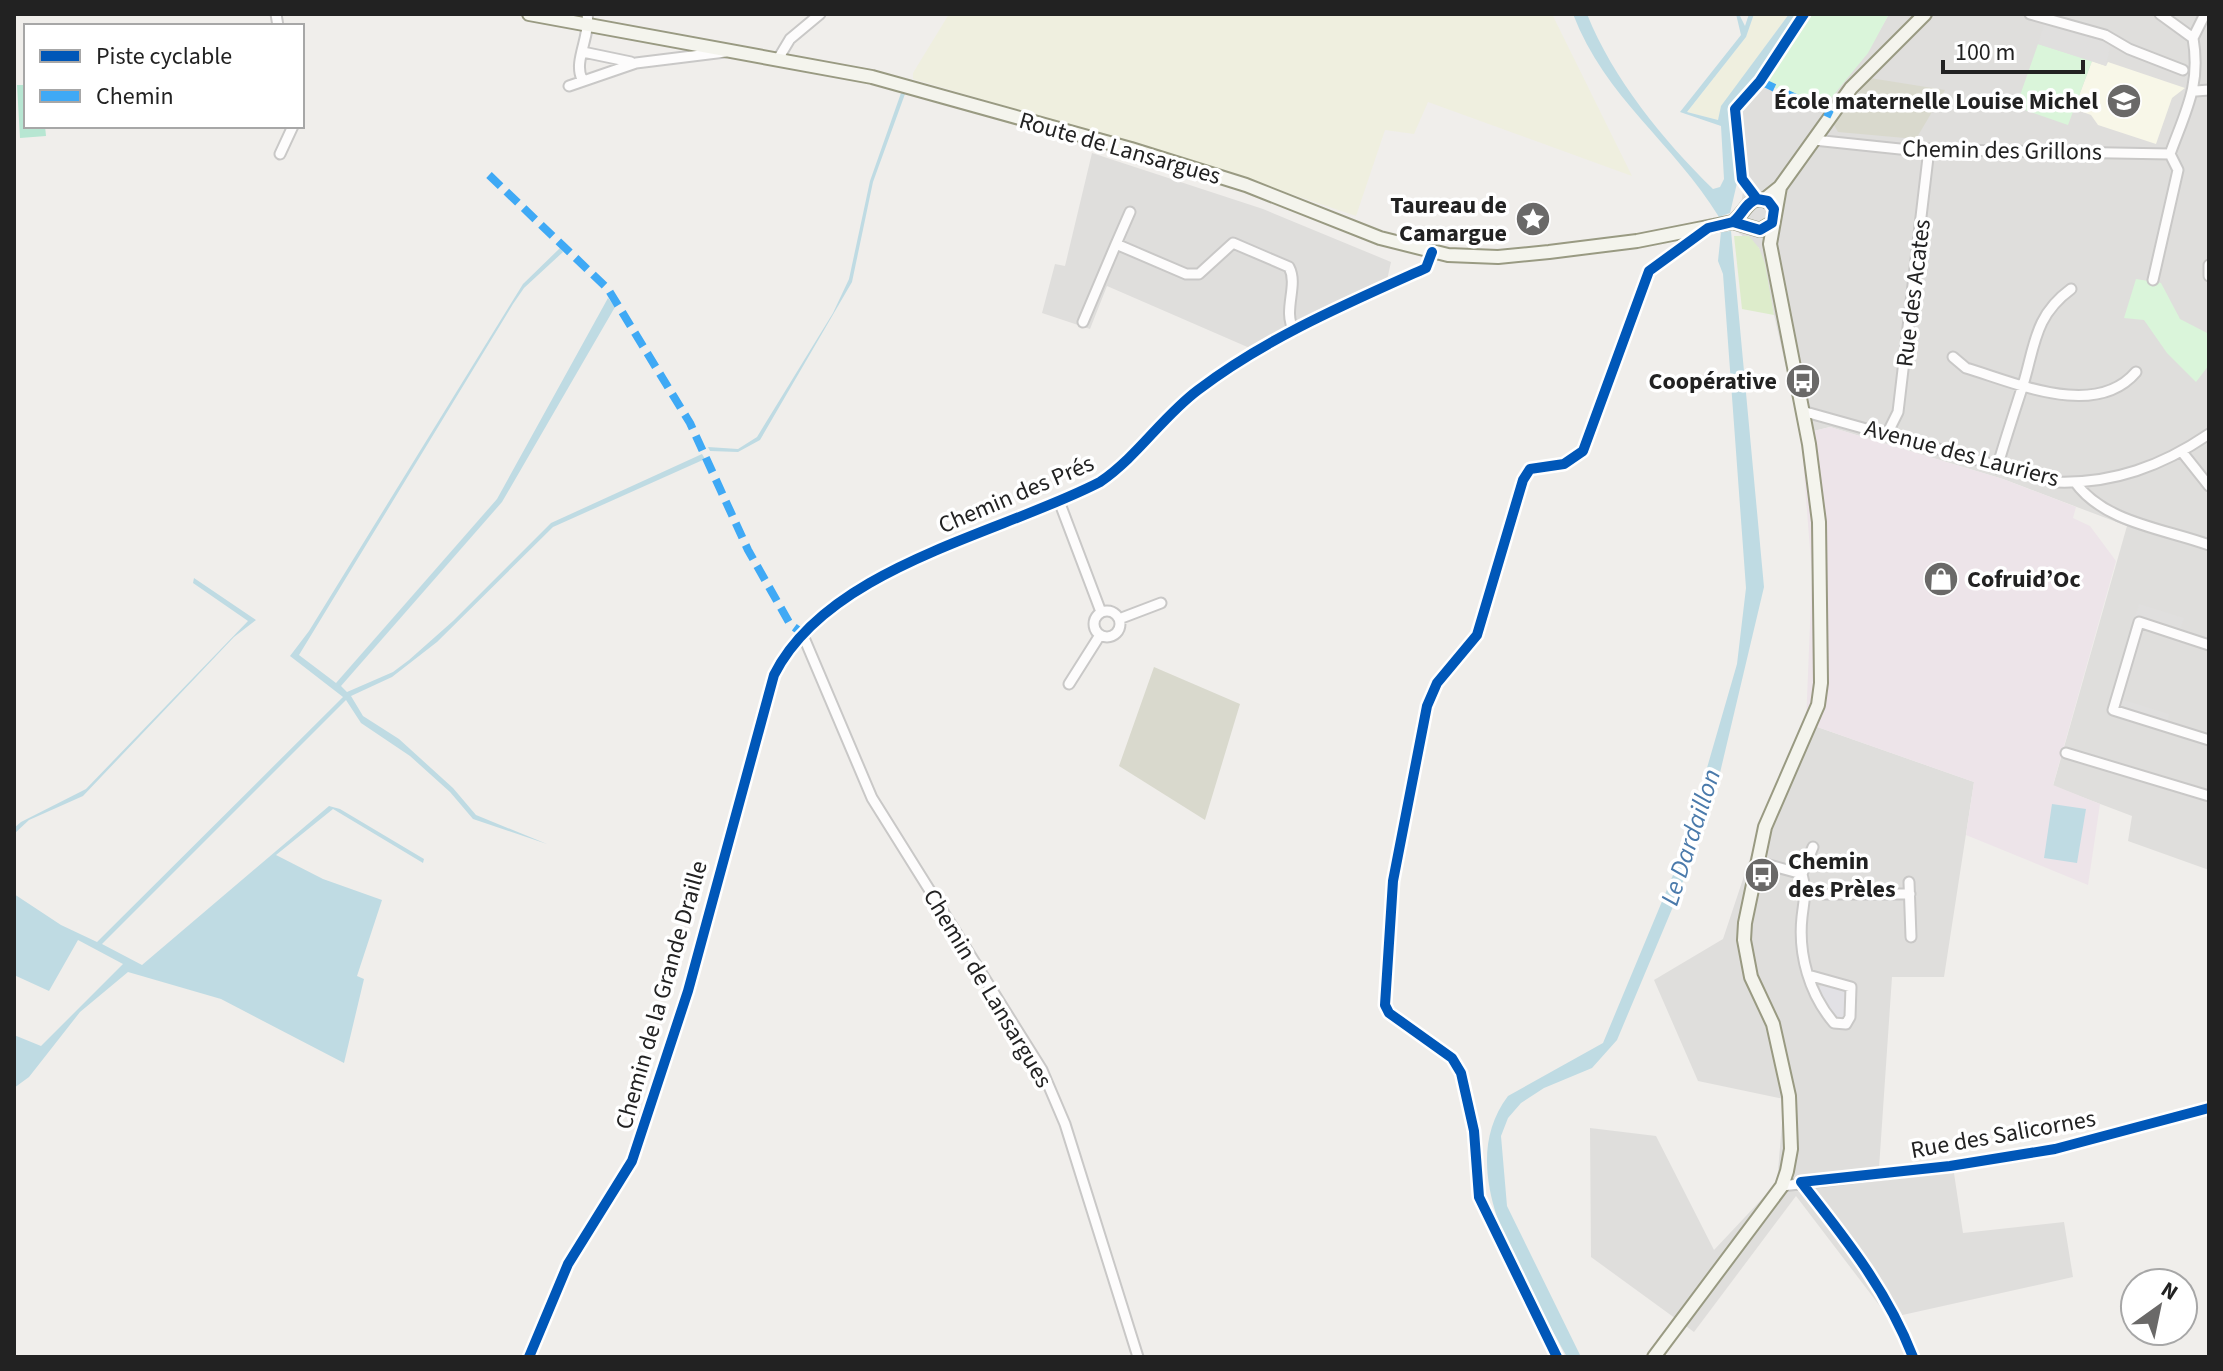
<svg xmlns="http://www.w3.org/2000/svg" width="2223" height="1371" viewBox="0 0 2223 1371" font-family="'Source Sans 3',sans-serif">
	<rect width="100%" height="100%" fill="#f0eeeb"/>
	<path fill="#dfdedc" d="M1889,14h320v856l-81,-29 4,-25 -79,-30 74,-260 -124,-47 -173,-52 -29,7 -42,-186 -23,-17 9,-50 -7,-73 22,-22 59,25 48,-58z
		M1092,153l171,56 128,53 -4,18 -135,69 -145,-63 -17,43 -48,-16 13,-49 10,2z
		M1806,723l168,59 -30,195h-52l-13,191 73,-8 11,73 101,-11 9,55 -184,41 -93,-122 -102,136 -103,-75 -1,-129 66,8 58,114 63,-67 7,-84 -86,-18 -44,-101 69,-41 33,-99z"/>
	<path fill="#ede4e9" d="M1830,427l173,52 73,28 -3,11 17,8 26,35 -63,224 47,19 -12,81 -122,-50 8,-53 -168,-59 6,-148 -11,-141z"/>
	<path fill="#f8f7e8" d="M2092,61l14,5 2,-4 77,26 -13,10 -16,46 -58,-19 -7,-10 -17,-6z"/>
	<path fill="#d9d9cd" d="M1870,78l75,12 -29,49 -78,-7 -4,-7z
		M1154,667l86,37 -35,116 -86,-54z"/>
	<path fill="#efefdf" d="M949,14h603l80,162 -204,-74 -14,32 -29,-4 -29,86 -139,-47 -304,-90v-6z
		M1754,14h35l-67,92 -4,14 -31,-8 59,-75z"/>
	<path fill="#ddeccb" d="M1734,236h15l10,12 6,16 9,51 -32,-6z"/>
	<path fill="#daf5da" d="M1804,14h85l-21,39 -46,56 -62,-28z
		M2038,44l54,17 -24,64 -52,-18z
		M2136,279l25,4 19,36 29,15v31l-13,17 -29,-29 -23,-33 -20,-2z"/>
	<path fill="#b7e6d2" d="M17,85h9v41h19l1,10 -26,2z"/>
	<path fill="#e0dfde" d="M2045,21l66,22 -5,23 -68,-22z
		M2139,604l45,14 -4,13 -45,-14z
		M2120,699l49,15 -2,10 -49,-16z"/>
	<path fill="#e2e1e5" d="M1824,983l23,8 -4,29 -8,-2 -14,-21 -3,-8z"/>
	<path fill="#bfdbe3" d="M1573,14h14c26,65 76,126 126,175l7,-2 4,-8 -3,-53 -41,-14 61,-77 -5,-21h3l6,12 4,-12h5l-8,23 -59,75 31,8 3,-14 68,-92h11l-68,96 5,73 -7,30 -11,4c-45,-74 -114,-119 -146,-203z
		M901,93l4,1 -32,88 -21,100 -92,158 -22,12 -28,-1 -2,-4 30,2 19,-12 76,-124 16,-34 21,-98z
		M1731,231l33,356 -45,190 -39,113 -63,150 -25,28 -48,20 -23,15 -13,15 -7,18 6,70 74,151h-14c-38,-72 -118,-183 -59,-261l95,-53 80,-192 54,-187 9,-76 -23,-314 -5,-13 3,-29z
		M560,248l3,4 -39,36 -11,16 -214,351 37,28 161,-184 111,-201 7,9 -113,195 -161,184 6,6 46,-20 16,-12 44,-39 98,-98 151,-69 3,5 -152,68 -116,115 -45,35 -41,19 12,20 36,23 54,49 23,27 71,29 -74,-25 -23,-27 -40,-36 -49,-33 -15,-23 -244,244 40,21 187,-159 11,3 84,50 -1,4 -90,-54 -57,46 47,24 59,21 -25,76 7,3 -20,84 -123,-64 -93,-27 -48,40 -51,65 -15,11v-53l27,11 82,-82 -45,-24 -29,51 -35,-16v-81l47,31 36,17 246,-245 -53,-41 19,-25 214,-347z
		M194,578l62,42 -22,17 -151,159 -54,24 -15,14v-6l7,-6 65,-33 162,-168 -55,-38z
		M2052,804l34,5 -9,54 -33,-5z"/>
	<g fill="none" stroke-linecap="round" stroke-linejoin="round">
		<g stroke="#c9c8c7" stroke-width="13">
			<path id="street" d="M276,14l2,12
				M2030,14l75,21 24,14 54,21
				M2160,14l33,24
				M2193,38l12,-24
				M583,52l48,10
				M778,59l12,-20 30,-25
				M582,79c-9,-18 9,-43 5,-65
				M569,86l67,-23 89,-11
				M2196,91l13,-1
				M1814,140l86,9 270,5
				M280,154l13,-28
				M1130,212l-14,32 70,30h13l34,-31 56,24c10,19 -7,43 5,64
				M2209,265v11
				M2153,280l25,-110 -8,-16c16,-44 31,-69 23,-116
				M1083,322l33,-78
				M1953,357l13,11c48,14 129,52 170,4
				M1802,411l254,71c57,2 106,-16 153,-48
				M1887,434l11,-22 31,-263
				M2182,452l27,34
				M1997,468c8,-28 17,-55 26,-83 12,-39 11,-69 48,-96
				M2075,482c29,41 91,47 134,63
				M1059,501l42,111
				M1094 624a13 13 0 1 1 26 0a13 13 0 1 1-26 0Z
				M1119,619l42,-16
				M802,633l70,165 170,272 23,54 73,233
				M2209,645l-70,-23 -26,88 96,30
				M1069,684l31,-49
				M2066,753l143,43
				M1758,862l44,12
				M1802,874c5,17 2,25 0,43 -4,37 7,77 32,106l12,1 4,-7 1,-30 -43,-12
				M1802,874l11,-27
				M1909,882l2,55
				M1807,889l17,5h86
				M1801,1182c44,56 86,108 112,175
				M1782,1186l168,-20 105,-17 154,-41
				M529,1357l39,-93 64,-103 56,-170 86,-316c54,-108 226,-141 326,-193 38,-26 62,-65 98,-92 68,-52 150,-87 228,-122l6,-16"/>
		</g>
		<g stroke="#999a82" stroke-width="16">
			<path id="secondary" d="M529,14l343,63 259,72 115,36 134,53 68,17 50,2 51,-5 88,-11 96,-19 27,8 12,-7
				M1765,199l15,-12 71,-99 74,-74
				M1733,222c13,-10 17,-31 37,-19
				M1654,1357l128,-171 5,-15 4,-22 -2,-53 -16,-72 -22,-47 -7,-37 1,-17 20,-96 53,-122 3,-22 -2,-161 -10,-78 -39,-200 10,-57"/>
		</g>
		<use href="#street" stroke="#fdfcfc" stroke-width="9"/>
		<use href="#secondary" stroke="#f4f4ed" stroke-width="12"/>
		<path stroke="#3fa9f5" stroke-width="8" stroke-dasharray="16 8" stroke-linecap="butt" d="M1760,81l72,34
			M489,175l119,114 82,134 58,127 42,74 12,9"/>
		<g stroke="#fff" stroke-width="15">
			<path id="cycleway" d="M1757,199l-15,-20 -7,-70 25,-28 44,-67
				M1801,1182l149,-16 105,-17 154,-41
				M1801,1182c44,56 86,108 112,175
				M529,1357l39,-93 64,-103 56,-170 86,-316c54,-108 226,-141 326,-193 38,-26 62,-65 98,-92 68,-52 150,-87 228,-122l6,-16
				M1557,1357l-78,-160 -5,-66 -13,-58 -9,-15 -63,-45 -4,-8 8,-124 34,-175 10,-23 40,-48 46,-155 7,-11 34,-5 19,-13 66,-180 59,-43 25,-6 27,8 12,-7 2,-14 -6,-8 -11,-2c-12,4 -14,15 -24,23"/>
		</g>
		<use href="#cycleway" stroke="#0057b8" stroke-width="10"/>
	</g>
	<defs>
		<g id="school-disc" transform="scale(1.8)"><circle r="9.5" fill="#6a6968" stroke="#fff"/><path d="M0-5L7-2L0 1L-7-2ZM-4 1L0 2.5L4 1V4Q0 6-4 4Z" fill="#fff"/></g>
		<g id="sight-disc" transform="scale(1.8)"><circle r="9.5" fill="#6a6968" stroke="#fff"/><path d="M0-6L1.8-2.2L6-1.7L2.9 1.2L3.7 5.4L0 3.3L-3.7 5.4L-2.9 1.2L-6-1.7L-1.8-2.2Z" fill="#fff"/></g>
		<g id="bus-disc" transform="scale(1.8)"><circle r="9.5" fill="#6a6968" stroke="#fff"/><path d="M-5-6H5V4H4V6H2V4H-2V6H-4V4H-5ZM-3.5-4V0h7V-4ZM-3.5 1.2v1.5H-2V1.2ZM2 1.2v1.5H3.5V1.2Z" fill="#fff"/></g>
		<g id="shop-disc" transform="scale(1.8)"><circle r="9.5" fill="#6a6968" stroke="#fff"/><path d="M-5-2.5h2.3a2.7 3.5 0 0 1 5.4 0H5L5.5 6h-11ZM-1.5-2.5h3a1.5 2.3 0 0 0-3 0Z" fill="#fff"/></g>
	</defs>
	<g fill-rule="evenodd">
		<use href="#school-disc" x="2124" y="101"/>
		<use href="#sight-disc" x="1533" y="219"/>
		<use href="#bus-disc" x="1803" y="381"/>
		<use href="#shop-disc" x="1941" y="579"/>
		<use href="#bus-disc" x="1762" y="875"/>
	</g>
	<g text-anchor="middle" stroke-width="7" stroke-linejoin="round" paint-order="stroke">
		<g font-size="24" font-weight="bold" fill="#222" stroke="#fff" text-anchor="end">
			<text x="2098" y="109">École maternelle Louise Michel</text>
			<text x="1507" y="213">Taureau de<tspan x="1507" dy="28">Camargue</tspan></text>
			<text x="1777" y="389">Coopérative</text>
			<text x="1967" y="587" text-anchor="start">Cofruid’Oc</text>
			<text x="1788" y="869" text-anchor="start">Chemin<tspan x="1788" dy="28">des Prèles</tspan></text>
		</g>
		<g font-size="24" fill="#222" stroke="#fff">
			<text transform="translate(1120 148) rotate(16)" y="8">Route de Lansargues</text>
			<text transform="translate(2002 150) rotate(1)" y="8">Chemin des Grillons</text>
			<text transform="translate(1913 293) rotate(-83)" y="8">Rue des Acates</text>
			<text transform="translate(1962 453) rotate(15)" y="8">Avenue des Lauriers</text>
			<text transform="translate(1016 494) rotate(-23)" y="8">Chemin des Prés</text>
			<text transform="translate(988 988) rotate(59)" y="8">Chemin de Lansargues</text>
			<text transform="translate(661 995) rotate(-74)" y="8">Chemin de la Grande Draille</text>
			<text transform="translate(2003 1134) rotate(-10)" y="8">Rue des Salicornes</text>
		</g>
		<g font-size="26" font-style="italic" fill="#4a7aab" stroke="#fff">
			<text transform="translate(1690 837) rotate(-72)" y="9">Le Dardaillon</text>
		</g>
	</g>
	<rect width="2223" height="1371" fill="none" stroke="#222222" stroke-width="32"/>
	<rect x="24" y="24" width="280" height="104" fill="#ffffff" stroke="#a7a7a7" stroke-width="2"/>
	<rect x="40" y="50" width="40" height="12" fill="#0057b8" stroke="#a7a7a7" stroke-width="2"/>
	<text x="96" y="64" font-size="24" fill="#222222">Piste cyclable</text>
	<rect x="40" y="90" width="40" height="12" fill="#3fa9f5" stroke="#a7a7a7" stroke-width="2"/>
	<text x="96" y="104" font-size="24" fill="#222222">Chemin</text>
	<g transform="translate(2159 1307) rotate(33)"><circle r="38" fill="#ffffff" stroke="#a7a7a7" stroke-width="2"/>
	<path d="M0-6L14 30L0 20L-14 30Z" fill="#6a6968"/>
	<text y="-12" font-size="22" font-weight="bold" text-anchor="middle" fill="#222222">N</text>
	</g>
	<path d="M1943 60v12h140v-12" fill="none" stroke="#222222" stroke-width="4"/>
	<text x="1955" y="60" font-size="24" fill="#222222" stroke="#ffffff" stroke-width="6" paint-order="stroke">100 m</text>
</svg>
